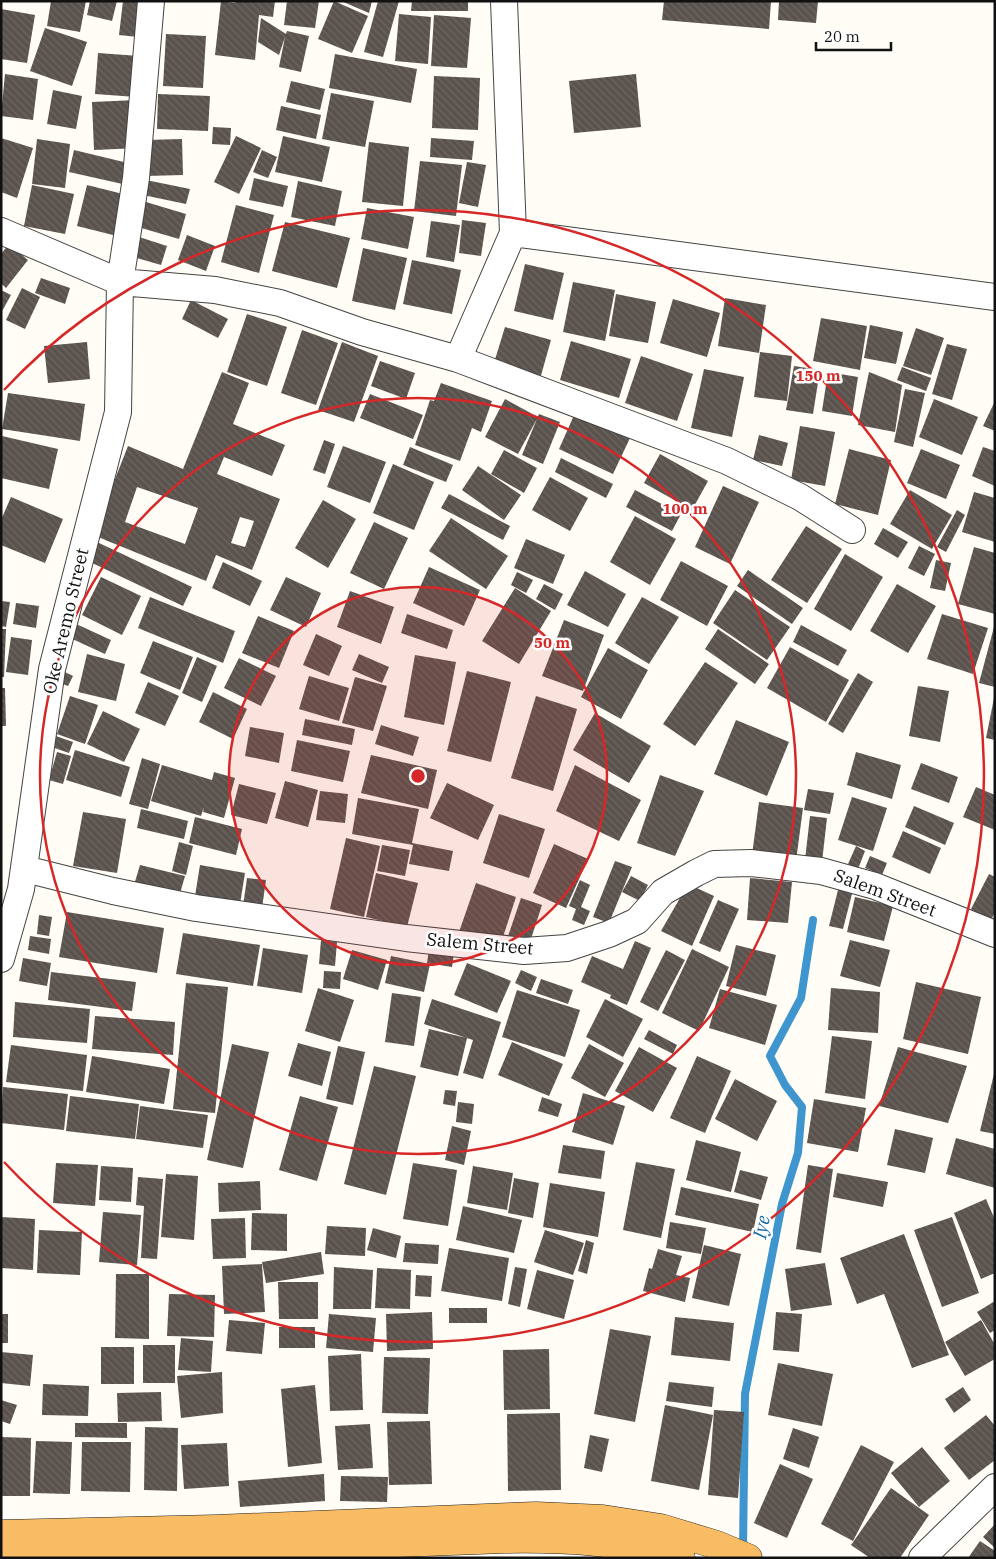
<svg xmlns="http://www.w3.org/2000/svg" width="996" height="1559" viewBox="0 0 996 1559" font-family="'IBM Plex Serif',serif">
	<defs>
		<pattern id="building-back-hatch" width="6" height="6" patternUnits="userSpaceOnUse" patternTransform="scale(1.25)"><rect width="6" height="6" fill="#5a524d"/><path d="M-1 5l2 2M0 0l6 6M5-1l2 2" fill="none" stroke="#6d6662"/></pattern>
	</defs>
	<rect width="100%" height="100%" fill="#fffdf5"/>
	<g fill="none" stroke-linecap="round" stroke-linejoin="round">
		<path stroke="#3f96cf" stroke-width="8" d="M743,1549l2,-155 37,-190 16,-51 4,-46 -17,-22 -15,-29 31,-58 12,-78"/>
	</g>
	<path fill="url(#building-back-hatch)" fill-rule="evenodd" d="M51,1h35l-6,31 -33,-6z
		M90,1h27l-5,20 -25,-6z
		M123,1h18l-3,36 -19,-2z
		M221,1l14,2 1,-2h39l-2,16 -14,-2 -4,45 -40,-5z
		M287,1h32l-4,27 -31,-3z
		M334,1l34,15 -16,37 -34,-14z
		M341,1h31l-3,12z
		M378,1h21l-16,56 -19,-5z
		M412,1h56v10h-57z
		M664,1h107l-2,28 -107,-9z
		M779,1h39l-2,22 -38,-3z
		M1,9l34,6 -8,48 -26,-4z
		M399,14l32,3 -3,47 -33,-3z
		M434,15l37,3 -4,50 -36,-2z
		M261,18l25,16 1,-3 22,5 -8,36 -22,-5 6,-30 -6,18 -21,-13z
		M45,28l42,14 -15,44 -42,-15z
		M166,34l40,2 -3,52 -40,-2z
		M98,53l41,3 -3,41 -41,-3z
		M335,54l82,15 -6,34 -82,-15z
		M5,74l33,5 -5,41 -32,-4z
		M636,74l5,53 -67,6 -5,-52z
		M434,76l46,2 -2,52 -46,-2z
		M291,81l34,8 -5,21 -34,-8z
		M53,90l29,6 -6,33 -29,-5z
		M331,93l43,8 -9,46 -43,-8z
		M158,94l52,2 -2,35 -51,-2z
		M136,100l2,48 -44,2 -2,-48z
		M281,106l40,9 -5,24 -40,-9z
		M213,127l18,1 -1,17 -18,-1z
		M236,136l25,12 -22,46 -25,-12z
		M283,136l47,11 -8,35 -47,-10z
		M1,138l32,10 -16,50 -16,-6z
		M431,138l43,3 -2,19 -42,-3z
		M37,139l33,5 -5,44 -33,-4z
		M182,139l1,36 -37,1v-36z
		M369,142l40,5 -6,59 -41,-4z
		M74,150l58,14 -5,21 -58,-13z
		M262,150l15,7 -9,21 -15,-6z
		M420,161l42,4 -6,51 -42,-5z
		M467,162l19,3 -8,42 -19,-4z
		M254,178l34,8 -5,21 -34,-7z
		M146,180l44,9 -4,15 -43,-9z
		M298,181l44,10 -7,35 -44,-9z
		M32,185l42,9 -9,40 -41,-8z
		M87,185l40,10 -10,41 -40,-10z
		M146,202l40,12 -7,25 -41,-12z
		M236,205l38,10 -15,58 -38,-11z
		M367,208l47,9 -6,32 -47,-10z
		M462,220l24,3 -5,33 -22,-3z
		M431,221l29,4 -6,37 -28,-5z
		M285,222l65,16 -13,50 -65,-17z
		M187,235l28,11 -9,25 -28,-11z
		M136,236l31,10 -6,19 -31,-9z
		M9,244l19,16 -22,28 -5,-5v-29z
		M363,248l44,10 -12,52 -43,-9z
		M412,260l49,10 -9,44 -49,-10z
		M525,264l39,9 -11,47 -39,-9z
		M41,278l29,10 -5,16 -30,-11z
		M573,282l42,8 -10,51 -42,-9z
		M22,288l18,9 -15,32 -19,-9z
		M1,290l10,5 -10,18z
		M616,294l40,8 -8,41 -39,-7z
		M725,298l41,7 -7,48 -41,-7z
		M673,299l47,14 -13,44 -47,-14z
		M191,300l37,19 -10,19 -36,-19z
		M247,314l40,13 -20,59 -40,-14z
		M821,318l46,8 -7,44 -47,-9z
		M870,325l33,7 -7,32 -32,-6z
		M505,327l46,13 -11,39 -47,-13z
		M916,328l28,10 -13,37 -28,-9z
		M302,330l36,13 -22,62 -35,-12z
		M571,341l60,18 -12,39 -59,-18z
		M87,342l3,37 -42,4 -4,-37z
		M342,342l36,14 -24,66 -36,-12z
		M947,344l20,5 -15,51 -20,-6z
		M760,352l32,4 -5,45 -33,-4z
		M641,356l52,18 -16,47 -52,-18z
		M380,361l35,12 -9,26 -35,-13z
		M794,366l26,4 -7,44 -27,-4z
		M902,367l29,11 -5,13 -29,-11z
		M704,369l40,8 -12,60 -41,-9z
		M222,372l27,11 -16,41 52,21 -13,31 -48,-19 -7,17 63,25 -28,71 -36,-15 -10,26 -113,-46 35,-89 55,23zM137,487l61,21 -13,36 -60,-22zM240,517l14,4 -9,26 -14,-4z
		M828,372l30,5 -6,39 -30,-5z
		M869,372l33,13 -7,47 -37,-7z
		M441,383l51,18 -11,31 -9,-4 -12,33 -45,-16 15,-45 4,1z
		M905,389l20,4 -12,54 -19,-5z
		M8,393l77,11 -5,37 -78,-12z
		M370,394l53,21 -10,24 -53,-21z
		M505,399l33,18 -20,37 -33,-17z
		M934,399l44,18 -16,38 -43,-18z
		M995,401v30l-12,-5z
		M575,413l55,25 -17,36 -54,-25z
		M539,414l21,8 -17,42 -21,-9z
		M800,426l35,6 -10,54 -34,-6z
		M759,435l29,8 -6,23 -29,-6z
		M2,436l56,13 -9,40 -48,-11z
		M324,440l11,4 -10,30 -12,-4z
		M343,446l43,16 -16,41 -43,-16z
		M410,447l43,18 -7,17 -43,-17z
		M983,447l12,4v35l-23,-10z
		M849,449l42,11 -13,55 -43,-11z
		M921,449l39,16 -14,34 -39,-16z
		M504,450l33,18 -13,25 -33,-19z
		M660,454l48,27 -16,29 -48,-27z
		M561,458l52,26 -7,14 -51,-26z
		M393,464l41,18 -20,48 -41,-17z
		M478,466l43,29 -17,25 -42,-30z
		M550,477l38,21 -18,33 -38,-21z
		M723,486l36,16 -29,62 -35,-17z
		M635,490l46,24 -9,17 -46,-24z
		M910,490l42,25 -20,34 -42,-25z
		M974,492l21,6v44l-33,-10z
		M449,494l61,32 -7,14 -62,-32z
		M11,497l52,22 -18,44 -44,-18v-25z
		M323,500l33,19 -28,49 -33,-20z
		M957,510l8,5 -19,37 -9,-5z
		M635,516l41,23 -26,46 -40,-23z
		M451,518l57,38 -22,33 -57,-38z
		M374,522l34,16 -24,51 -34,-16z
		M806,526l36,23 -35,54 -36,-23z
		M883,528l25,14 -10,16 -24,-14z
		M526,539l39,16 -12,29 -39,-16z
		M97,542l95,45 -9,19 -95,-45z
		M919,546l16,8 -11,22 -16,-8z
		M974,547l21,6v61l-37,-10z
		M845,554l38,23 -32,54 -37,-22z
		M936,560l15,3 -6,28 -15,-3z
		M681,561l47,25 -21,40 -47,-26z
		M223,562l39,19 -12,25 -38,-18z
		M429,567l51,23 -16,36 -51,-23z
		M748,570l55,38 -11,16 -55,-38z
		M585,571l41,23 -18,33 -41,-22z
		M517,572l16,8 -7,13 -15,-8z
		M101,577l40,19 -19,39 -40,-20z
		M286,577l35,16 -15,34 -36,-17z
		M544,584l19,10 -8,16 -19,-11z
		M897,584l39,22 -28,47 -38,-22z
		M515,588l36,23 -32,53 -37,-23z
		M735,590l55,37 -23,33 -54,-37z
		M350,591l44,16 -13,37 -44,-17z
		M150,597l85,34 -12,32 -85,-35z
		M642,597l37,20 -30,47 -34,-21z
		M1,601l9,1 -4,25 -5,-1z
		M16,603l23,3 -3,22 -23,-4z
		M407,614l46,16 -6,19 -46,-16z
		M942,614l46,14 -15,46 -46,-15z
		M258,616l36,15 -15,37 -37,-15z
		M564,620l40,15 -21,56 -41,-15z
		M74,623l37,17 -6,14 -37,-17z
		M801,625l46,25 -9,16 -45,-24z
		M994,627h1v60l-16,-4z
		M1,629h5l-2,48h-3z
		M718,629l51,35 -14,20 -50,-35z
		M316,634l26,12 -13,30 -26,-11z
		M11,637l21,3 -4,35 -22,-3z
		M153,641l40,16 -13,33 -40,-17z
		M790,647l59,33 -23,42 -59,-34z
		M608,648l40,22 -27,49 -40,-22z
		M87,654l38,10 -9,37 -38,-9z
		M359,654l30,13 -7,16 -30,-13z
		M415,655l41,7 -12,63 -40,-8z
		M197,657l20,9 -15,36 -20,-9z
		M239,658l37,18 -15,30 -37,-18z
		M705,662l33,21 -43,63 -32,-22z
		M63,671l10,5 -5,10 -10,-4z
		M467,671l44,11 -20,80 -44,-11z
		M858,673l15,9 -30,51 -15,-9z
		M309,676l40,12 -10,33 -40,-12z
		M355,677l32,9 -14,45 -31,-8z
		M148,682l31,14 -14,30 -30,-13z
		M918,686l31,5 -9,51 -31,-6z
		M1,688h4l1,38h-5z
		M213,692l34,17 -14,30 -34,-17z
		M70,696l28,9 -13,39 -28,-10z
		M536,696l41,13 -24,82 -42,-13z
		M994,698h1v42l-9,-2z
		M103,711l37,18 -16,33 -37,-18z
		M595,713l56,33 -22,37 -56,-33z
		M305,719l50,10 -3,16 -50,-10z
		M736,720l53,22 -22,54 -53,-22z
		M381,725l38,12 -6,19 -38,-12z
		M250,727l34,6 -5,30 -34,-7z
		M50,734l23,8 -4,11 -23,-8z
		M297,740l53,11 -7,31 -52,-11z
		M75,750l55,17 -9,30 -55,-17z
		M57,752l14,4 -8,28 -14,-4z
		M856,752l45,13 -9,34 -45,-14z
		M371,755l66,15 -9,39 -67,-16z
		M142,758l18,6 -12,45 -19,-5z
		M921,763l37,14 -9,26 -38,-14z
		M162,765l50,15 2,-8 21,6 -11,40 -21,-6 1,-5 -3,9 -50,-15z
		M575,765l66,35 -22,41 -63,-30z
		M660,775l44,16 -29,65 -38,-13z
		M285,781l33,9 -10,37 -33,-9z
		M447,783l47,22 -16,35 -48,-22z
		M239,784l37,9 -9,31 -36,-9z
		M976,787l19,8v35l-32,-13z
		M808,789l26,4 -4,21 -26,-4z
		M320,791l28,3 -3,29 -29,-3z
		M852,797l35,11 -14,43 -35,-11z
		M358,798l61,11 -7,34 41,8 -4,20 -40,-7 4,-19 -61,-11z
		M759,802l44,6 -7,53 -44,-6z
		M914,806l40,17 -9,22 -40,-18z
		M141,809l47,12 -4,18 -47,-11z
		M83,812l43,7 -9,54 -44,-7z
		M499,814l46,15 -16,49 -46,-15z
		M810,816l17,2 -5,44 -17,-2z
		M195,817l47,12 -6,26 -47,-12z
		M903,831l38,17 -11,26 -38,-17z
		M346,838l34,8 -16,71 -34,-8z
		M179,842l14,4 -7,29 -14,-4z
		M554,844l34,15 -22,49 -33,-15z
		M382,845l28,5 -5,26 -28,-5z
		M856,846l9,5 -7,18 -10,-5z
		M870,856l17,7 -5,12 -17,-7z
		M615,861l17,6 -23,56 -16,-6z
		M140,865l45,11 -6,21 -45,-12z
		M200,865l45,8 -5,31 -45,-8z
		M376,873l42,10 -11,44 -41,-10z
		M989,874l6,3v35l-4,8 -20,-11z
		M631,876l17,9 -8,16 -18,-9z
		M247,878l19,2 -4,28 -19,-2z
		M750,878l42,4 -4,41 -41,-3z
		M580,880l10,5 -9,22 9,4 -6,14 -12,-5 4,-11 -7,-3z
		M476,883l40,14 -16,49 -41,-14z
		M688,884l26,12 -22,50 -31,-15z
		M839,886l14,4 -10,39 -14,-3z
		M855,897l38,9 -9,35 -37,-9z
		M521,898l21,7 -12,37h-24z
		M718,900l21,9 -19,43 -21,-9z
		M67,912l97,16 -7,45 -98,-16z
		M39,915l13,2 -3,19 -12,-2z
		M183,933l77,12 -7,41 -77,-12z
		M30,936l21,3 -2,15 -21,-4z
		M321,940l16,2 -2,24 -16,-2z
		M850,940l40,10 -10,37 -40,-11z
		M635,941l16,7 -24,57 -17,-7 1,-3 -30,-13 11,-26 31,13z
		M736,945l40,10 -10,41 -40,-10z
		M263,948l45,7 -6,38 -45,-7z
		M429,949l25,4 -2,14 -25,-4z
		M692,949l37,18 -30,64 -37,-18z
		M352,950l35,10 -9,30 -35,-11z
		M666,950l19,10 -27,51 -18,-9z
		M391,956l39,8 -6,28 -39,-9z
		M23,958l28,5 -4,23 -28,-5z
		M467,963l44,18 -14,32 -43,-18z
		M521,970l16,7 -6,14 -16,-8z
		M324,971l17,1 -1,17 -17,-1z
		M51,972l85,10 -4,29 -84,-11z
		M541,979l32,11 -5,14 -32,-11z
		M916,982l65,15 -13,57 -65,-15z
		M186,983l42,4 -13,126 -42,-4z
		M318,988l36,12 -14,42 -35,-11z
		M831,988l49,4 -2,41 -50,-3z
		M720,989l57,16 -12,40 -56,-17z
		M517,990l63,20 -15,47 -63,-20z
		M392,993l29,4 -7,49 -29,-4z
		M432,999l69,23 -18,57 -20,-6 10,-33 -49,-16z
		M605,999l38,20 -20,38 -37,-20z
		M15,1002l75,7 -3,34 -74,-6z
		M95,1016l80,6 -2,33 -81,-6z
		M429,1029l38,9 -9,38 -38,-9z
		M649,1030l28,15 -4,9 -29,-15z
		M832,1036l40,5 -7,58 -40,-6z
		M512,1042l51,22 -14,32 -51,-21z
		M298,1043l33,9 -9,34 -34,-10z
		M232,1044l37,8 -26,116 -36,-8z
		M589,1044l35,19 -19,34 -34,-19z
		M11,1045l76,10 -4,36 -77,-9z
		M338,1046l27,6 -12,53 -27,-6z
		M639,1047l38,21 -24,44 -38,-21z
		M898,1047l69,19 -19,57 -69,-17z
		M92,1056l78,13 -6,35 -78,-12z
		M697,1056l34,15 -26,62 -35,-15z
		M374,1066l42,10 -30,119 -42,-11z
		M994,1074h1v60l-15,-3z
		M735,1079l42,22 -20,40 -42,-22z
		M3,1087l65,7 -4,36 -63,-7z
		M445,1090l12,1 -2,15 -12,-2z
		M583,1093l42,13 -12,39 -41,-13z
		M70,1096l69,8 -4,35 -69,-8z
		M300,1096l38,11 -21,74 -38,-11z
		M542,1097l20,7 -4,13 -20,-6z
		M814,1099l52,9 -8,44 -51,-9z
		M458,1102l16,2 -2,20 -16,-2z
		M140,1106l68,9 -5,33 -67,-9z
		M452,1126l19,5 -7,34 -19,-5z
		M895,1129l38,9 -8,35 -38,-8z
		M956,1138l39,11v39l-49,-14z
		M696,1140l45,12 -10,40 -45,-12z
		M563,1145l42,6 -4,28 -43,-6z
		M636,1162l39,7 -14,69 -38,-8z
		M56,1163l42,2 -3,41 -42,-3z
		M413,1163l44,7 -9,56 -45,-7z
		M808,1165l25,4 -12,84 -25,-4z
		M101,1166l32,2 -2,34 -32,-2z
		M473,1166l40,7 -6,37 -40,-7z
		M740,1170l28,7 -7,23 -27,-8z
		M837,1173l51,9 -5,25 -50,-10z
		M166,1174l32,2 -4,64 -33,-3z
		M138,1177l25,2 -6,80 -16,-1 3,-52 -8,-1z
		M514,1178l25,5 -6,35 -25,-5z
		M260,1181l1,29 -42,2 -1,-29z
		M550,1183l55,9 -7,45 -55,-10z
		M681,1187l78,17 -6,28 -78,-17z
		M986,1199l9,21v53l-14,6 -27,-66z
		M463,1206l59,14 -8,33 -58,-13z
		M103,1212l38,3 -4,50 -38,-3z
		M252,1213l35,1v37l-36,-1z
		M1,1217l34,2 -2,51 -32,-2z
		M952,1217l27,76 -37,14 -28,-77z
		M245,1218l1,40 -33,1 -2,-40z
		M670,1222l36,6 -5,26 -35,-6z
		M327,1226l39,2 -1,28 -40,-2z
		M373,1228l28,8 -5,22 -29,-8z
		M39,1230l43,2 -2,43 -43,-2z
		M545,1230l39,13 -11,32 -39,-13z
		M904,1234l45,121 -37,13 -28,-74 -27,10 -17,-46z
		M586,1240l8,3 -7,31 -9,-3z
		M405,1243l34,2 -1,19 -35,-2z
		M704,1245l37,9 -12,52 -37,-8z
		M449,1248l60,10 -7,43 -61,-10z
		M658,1249l24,7 -6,19 14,3 -5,24 -42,-11 6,-23 3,1z
		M321,1252l3,22 -58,9 -4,-21z
		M825,1263l7,42 -41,6 -6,-42z
		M262,1264l3,48 -41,2 -2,-48z
		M334,1267l39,3 -2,39h-38z
		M515,1267l12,2 -7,38 -12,-3z
		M377,1268l34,2 -1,39 -35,-1z
		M537,1270l37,10 -10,39 -37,-10z
		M116,1274h33v65l-34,-1z
		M416,1275l16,1 -1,21 -16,-1z
		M278,1282h40v37h-39z
		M169,1294l46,1 -1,42 -47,-1z
		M995,1301v29l-5,3 -13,-21z
		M449,1308h38v15h-38z
		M432,1312l1,37 -46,2 -1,-37z
		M776,1312l26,2 -3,38 -26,-2z
		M1,1314h7v29h-7z
		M329,1314l47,4 -3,34 -47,-4z
		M675,1317l59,6 -4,38 -59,-6z
		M229,1320l36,3 -3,31 -36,-3z
		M981,1320l14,25v14l-30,17 -20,-34z
		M279,1327h36v21h-36z
		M610,1329l41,7 -16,86 -41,-8z
		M181,1338l32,3 -2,31 -33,-2z
		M143,1345h32v38h-32z
		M101,1347h33v37h-33z
		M549,1349l1,60 -46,1 -1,-60z
		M1,1352l32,3 -3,31 -29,-3z
		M361,1354l2,56 -33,1 -2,-55z
		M384,1357l46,1 -2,56 -46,-1z
		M778,1363l55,11 -11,52 -54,-11z
		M222,1372l1,41 -42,5 -4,-42z
		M669,1382l45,5 -2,20 -46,-6z
		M43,1384l46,2 -1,30 -46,-1z
		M315,1385l7,78 -34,4 -7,-78z
		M963,1387l8,13 -17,13 -9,-14z
		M161,1392l1,29 -44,1 -1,-29z
		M1,1400l16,5 -7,19 -9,-3z
		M665,1405l48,10 -14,75 -48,-9z
		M714,1410l30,2 -6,86 -30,-3z
		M560,1413l1,77 -53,1 -1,-77z
		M986,1415l9,11v34l-26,20 -25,-32z
		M430,1421l2,63 -43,1 -2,-63z
		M75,1423h52v15l-52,-1z
		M370,1424l3,44 -35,2 -3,-44z
		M145,1427l33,1 -1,63 -33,-1z
		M793,1428l26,9 -10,31 -26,-9z
		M590,1435l19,4 -7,33 -18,-4z
		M1,1437l30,1 -1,58h-29z
		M36,1441l36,1 -2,52 -37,-1z
		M82,1442h49l-1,50 -49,-1z
		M227,1443l2,43 -45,3 -3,-44z
		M861,1445l33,17 -41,79 -32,-17z
		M922,1447l28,34 -31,26 -28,-34z
		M780,1464l33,15 -26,59 -33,-15z
		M324,1474l1,27 -85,6 -2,-26z
		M341,1476l47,1 -1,25 -47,-1z
		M891,1488l38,27 -29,43h-30l-19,-13z
		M995,1524v24l-12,-11z
		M980,1541l15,10v7h-27z"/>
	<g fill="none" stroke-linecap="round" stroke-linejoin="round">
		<g stroke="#444" stroke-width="28">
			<path id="minor" d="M1,231l119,51 95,8 65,13 82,29 96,27 55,-126 -9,-232
				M513,233l482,64
				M458,359l269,102 73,36 52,33
				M25,869l88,22 83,17 210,30 118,13 43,-3 42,-14 28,-13 26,-29 33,-19 18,-9 37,-1 70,8 54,15 120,48
				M1,959l20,-70 31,-220 66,-257 2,-130 16,-104 15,-177
				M922,1558l73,-71"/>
		</g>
		<g stroke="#222" stroke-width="29">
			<path id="trunk" d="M1,1534l214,-5 321,-13 67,3 58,9 56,17 31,13
				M6,1558l498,-19c63,-1 117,2 177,19"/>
		</g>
		<use href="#minor" stroke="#fff" stroke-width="26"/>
		<use href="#trunk" stroke="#f7bc64" stroke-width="28"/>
	</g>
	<circle cx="418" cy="776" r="189" fill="#d62828" fill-opacity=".12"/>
	<g fill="none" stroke="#d62828" stroke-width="2.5">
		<circle cx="418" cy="776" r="189"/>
		<circle cx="418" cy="776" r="378"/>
		<path d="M4 390A566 566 0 1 1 4 1162"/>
	</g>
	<g text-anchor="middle" stroke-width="5" stroke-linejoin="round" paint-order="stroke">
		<g font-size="18" fill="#111" stroke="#fff">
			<text transform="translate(66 621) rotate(-77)" y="6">Oke Aremo Street</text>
			<text transform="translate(885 893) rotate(20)" y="6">Salem Street</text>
			<text transform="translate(480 944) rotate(5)" y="6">Salem Street</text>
		</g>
		<g font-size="19" font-style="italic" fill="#1768a6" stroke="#fff">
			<text transform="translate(761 1227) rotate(-79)" y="7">Iye</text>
		</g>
	</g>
	<circle cx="418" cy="776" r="8" fill="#d62828" stroke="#fff" stroke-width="2.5"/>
	<g font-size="15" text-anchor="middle" font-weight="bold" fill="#d62828" stroke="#fff" stroke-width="5" stroke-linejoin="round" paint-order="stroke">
		<text x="818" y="381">150 m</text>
		<text x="685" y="514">100 m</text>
		<text x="552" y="648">50 m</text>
	</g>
	<rect width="996" height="1559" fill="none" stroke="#111111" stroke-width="5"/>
	<path d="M816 42v8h75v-8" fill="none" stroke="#111111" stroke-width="2.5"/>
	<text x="824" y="42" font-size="15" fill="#111111" stroke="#ffffff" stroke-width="4" paint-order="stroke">20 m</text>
</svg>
